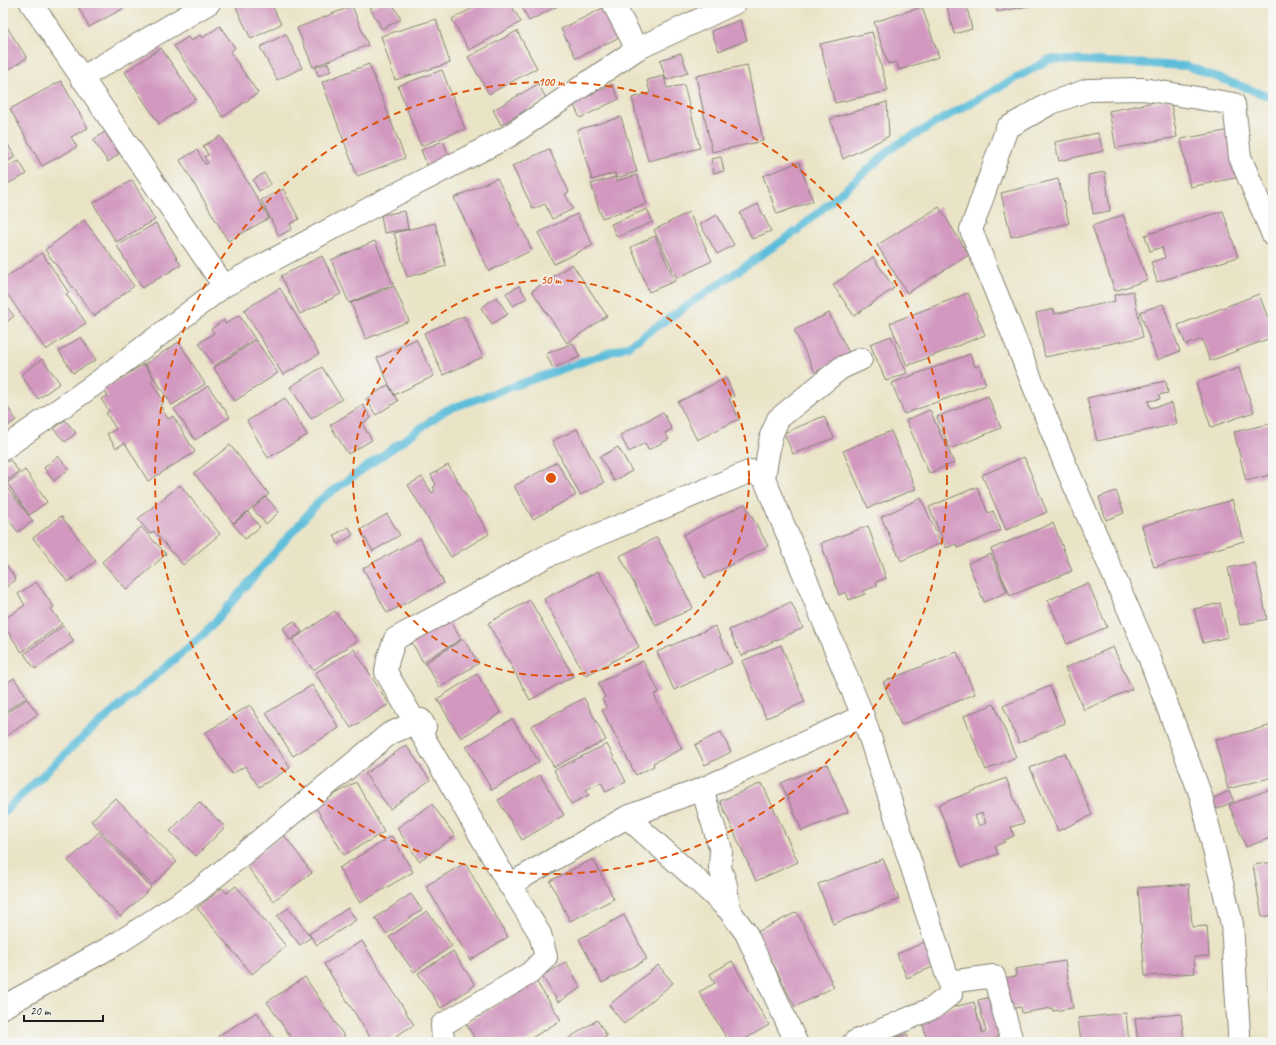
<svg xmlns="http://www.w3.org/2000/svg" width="1276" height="1045" viewBox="0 0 1276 1045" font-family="Caveat,sans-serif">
	<rect width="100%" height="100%" fill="#f6f6f2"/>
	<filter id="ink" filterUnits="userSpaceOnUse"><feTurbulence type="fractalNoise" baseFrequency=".025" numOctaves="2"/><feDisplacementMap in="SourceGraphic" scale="8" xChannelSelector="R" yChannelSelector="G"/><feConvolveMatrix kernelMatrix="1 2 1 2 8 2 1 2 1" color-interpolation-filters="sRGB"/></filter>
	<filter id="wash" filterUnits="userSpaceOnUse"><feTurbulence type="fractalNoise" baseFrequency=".012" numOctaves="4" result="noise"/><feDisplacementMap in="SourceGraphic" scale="16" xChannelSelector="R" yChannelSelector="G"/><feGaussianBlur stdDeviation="0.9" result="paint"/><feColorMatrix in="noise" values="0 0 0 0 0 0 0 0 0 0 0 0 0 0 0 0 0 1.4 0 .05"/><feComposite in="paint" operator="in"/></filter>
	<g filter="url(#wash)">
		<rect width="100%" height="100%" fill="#eae4c7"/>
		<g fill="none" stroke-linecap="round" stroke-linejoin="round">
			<path stroke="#5cbdda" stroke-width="8" d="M3,813l68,-65 134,-115 115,-133 126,-90 182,-64 170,-116 98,-85 154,-86 137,7 86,32"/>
		</g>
		<g id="blocks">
			<path fill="#d298bf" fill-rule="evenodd" d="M76,3h48l2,4 -37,20z
				M234,3h37l10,21 -30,15z
				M380,3h12l9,16 -19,10 -12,-21z
				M482,3h28l11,19 -52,28 -17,-31z
				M520,3h43l-34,18z
				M960,3h6l6,26 -18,5 -7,-28z
				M996,3h43v1l-42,8z
				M1223,3h49v3l-49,-2z
				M352,6l16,39 -55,22 -16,-39z
				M607,6l15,30 -46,22 -15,-29z
				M922,7l17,50 -40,13 -3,-8 -8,2 -14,-42z
				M436,19l14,44 -55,17 -14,-44z
				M740,20l7,20 -28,11 -8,-20z
				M3,21l24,37 -24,15z
				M220,26l15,22 -5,4 28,41 -35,24 -49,-71 14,-9 3,4 9,-6 2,3z
				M517,31l20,37 -48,26 -21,-37z
				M872,32l16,59 -53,12 -15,-59z
				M286,34l16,34 -25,12 -17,-33z
				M161,48l35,51 -37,25 -34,-52z
				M681,53l7,20 -22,7 -6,-20z
				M328,63l3,8 -12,5 -4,-8z
				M369,64l36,94 -48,18 -35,-94z
				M747,65l16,76 -51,11 -16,-76z
				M442,70l23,59 -44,17 -23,-60z
				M664,76l3,12 17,-3 16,63 -52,13 -16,-63 18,-5 -3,-13z
				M61,81l27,47 -17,9 6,10 -35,19 -32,-57z
				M538,84l8,14 -45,27 -8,-15z
				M612,84l7,15 -39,19 -7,-15z
				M1170,99l7,38 -61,11 -7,-37z
				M887,102l2,34 -46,23 -13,-40z
				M621,117l16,55 -21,6 -1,-5 -23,7 -15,-50z
				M1231,130l9,47 -50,10 -9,-48z
				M105,132l14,22 -11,8 -15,-22z
				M1098,133l5,18 -44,10 -4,-19z
				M3,136l12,21 -12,7z
				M220,136l49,82 -41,23 -48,-81 17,-10 8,14 3,-1 -4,-6 4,-2 -5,-9z
				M443,141l7,17 -22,9 -7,-17z
				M549,149l20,43 -4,2 8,15 -21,10 -7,-15 -12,5 -21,-43z
				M721,157l3,14 -10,2 -3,-14z
				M19,161l8,13 -24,12v-17z
				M799,162l14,39 -36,13 -14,-38z
				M1105,172l5,39 -17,3 -5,-39z
				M264,173l7,11 -12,7 -6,-11z
				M637,175l10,29 -45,14 -11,-34 24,-7 1,4z
				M497,178l35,72 -43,21 -35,-73z
				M1058,179l11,44 -58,14 -10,-44z
				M132,180l23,40 -39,22 -23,-39z
				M283,189l16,30 -9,5 2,5 -13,7 -18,-36z
				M758,204l13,27 -19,8 -12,-26z
				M939,207l30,48 -62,38 -30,-48z
				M647,209l6,13 -36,15 -6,-13z
				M405,211l3,18 -24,4 -3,-18z
				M1223,211l15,46 -81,25 -6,-20 14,-4 -3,-11 -12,4 -5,-16z
				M689,212l23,49 -35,17 -23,-48z
				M577,214l16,31 -39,19 -16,-31z
				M717,215l17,30 -17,9 -17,-30z
				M1123,215l24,65 -32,11 -23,-65z
				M84,220l50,66 -40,30 -49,-66z
				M156,223l25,42 -39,23 -25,-42z
				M435,223l11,43 -39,11 -13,-44z
				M655,236l20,45 -26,11 -18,-45z
				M375,241l18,43 -44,19 -18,-43z
				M42,253l27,40 -3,1 20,29 -40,27 -43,-62v-9z
				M322,256l19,38 -41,20 -19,-38z
				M873,257l21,31 -40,28 -21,-31z
				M572,264l35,52 -40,27 -35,-52z
				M394,286l15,35 -43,18 -15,-36z
				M519,286l8,12 -14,8 -7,-13z
				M280,288l39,66 -36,21 -39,-65z
				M1133,291l10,46 -98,20 -9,-44 18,-4 1,5 60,-13 -1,-6z
				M968,293l17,42 -78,31 -17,-43z
				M1259,294l9,24 5,-2v21l-63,24 -8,-22 -16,6 -8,-20z
				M496,297l12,17 -16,10 -11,-16z
				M3,302l11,14 -11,9z
				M1163,304l17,47 -23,9 -17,-48z
				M829,313l21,42 -35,17 -21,-42z
				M239,315l16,24 -41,27 -15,-23 15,-10 -3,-4 13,-9 1,4z
				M464,316l19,41 -40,18 -19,-42z
				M891,336l16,37 -21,8 -16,-37z
				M81,337l15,23 -23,13 -14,-22z
				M416,339l18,37 -40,19 -17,-37z
				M256,340l22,33 -43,28 -21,-33z
				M179,342l26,42 -33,21 -27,-41z
				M573,343l7,14 -27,11 -7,-14z
				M970,354l5,13 4,-1 7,18 -82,30 -12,-31z
				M42,359l18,24 -22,16 -17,-24z
				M144,364l10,14 -3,3 13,21 -4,3 8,14 5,-3 22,36 -47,29 -23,-38 -9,5 -9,-14 9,-5 -10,-16 3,-2 -8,-12 7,-3 -5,-7z
				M322,367l20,32 -31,20 -21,-32z
				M1239,368l15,44 -43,15 -15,-44z
				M726,378l8,18 -5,3 10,20 -42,21 -19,-38z
				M1166,381l2,12 -9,2 1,4 -12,2 2,7 22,-5 5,21 -80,17 -10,-43z
				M388,385l10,16 -22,14 -10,-16z
				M208,386l22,31 -35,23 -21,-31z
				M988,396l13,32 -51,21 -13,-32z
				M285,398l22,37 -39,23 -21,-37z
				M6,405l10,15 -10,7 -3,-3v-17z
				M363,405l8,13 -9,6 10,16 -24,14 -18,-29z
				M930,410l13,30h1l10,23 -25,10 -23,-53z
				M663,412l9,17 -7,4 4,6 -21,11 -3,-7 -16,9 -9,-17z
				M824,416l10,22 -41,16 -9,-21z
				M65,420l11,13 -11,9 -11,-13z
				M1273,423v51l-27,7 -12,-49z
				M577,429l27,54 -24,12 -28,-54z
				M891,431l25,58 -48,19 -25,-57z
				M230,445l39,49 -36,29 -39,-50z
				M618,447l14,24 -18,10 -14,-24z
				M58,456l11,13 -15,12 -10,-13z
				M1024,457l23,55 -41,18 -24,-55z
				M10,460l9,12 -13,9 -3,-5v-12z
				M557,462l19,33 -43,24 -19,-33z
				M448,465l41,69 -38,23 -43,-72 14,-8 10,16 3,-2 -2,-4 3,-2 -5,-10z
				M25,470l22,32 -18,13 -22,-32z
				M180,485l40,49 -37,31 -29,-34 -4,3 -12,-15z
				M977,487l11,26 5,-2 8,19 -43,18 -2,-4 -10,4 -17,-41z
				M8,489l25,32 -15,11 -15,-19v-20z
				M1116,491l8,22 -18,7 -7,-23z
				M266,497l13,15 -13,12 -13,-15z
				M921,498l20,45 -40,18 -20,-44z
				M1232,500l12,41 -90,26 -12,-41z
				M745,504l23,42 -63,32 -22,-43z
				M248,512l12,15 -15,12 -12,-15z
				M387,514l13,21 -27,16 -13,-21z
				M61,516l35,45 -28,21 -35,-44z
				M1053,523l19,48 -62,25 -19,-47z
				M868,526l18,52 -10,4 1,4 -14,5 2,3 -16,6 -3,-8 -7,3 -18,-52z
				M141,527l25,27 -39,36 -25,-28z
				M349,527l4,8 -15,9 -4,-9z
				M657,537l36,71 -37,18 -36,-70z
				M420,538l24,45 -57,30 -24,-45z
				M991,554l16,38 -23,10 -16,-39z
				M3,559l13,21 -13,9z
				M1255,563l12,56 -27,6 -12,-57z
				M598,571l41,76 -54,29 -41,-77z
				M36,582l18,25 -3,2 11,15 -40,28 -19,-27v-5l22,-15 -7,-11z
				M1088,583l19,44 -40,17 -19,-44z
				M530,600l43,76 -43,24 -42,-77z
				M791,602l12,26 -62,28 -12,-26z
				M1220,603l8,34 -25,6 -9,-34z
				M335,611l22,30 -44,29 -21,-30z
				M448,618l13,21 -38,23 -12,-21z
				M294,621l8,11 -12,8 -7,-12z
				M63,626l11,15 -39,28 -11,-15z
				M715,626l17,37 -58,27 -17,-38z
				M463,639l16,24 -39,24 -15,-24z
				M781,645l24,57 -39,16 -24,-57z
				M1113,647l19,42 -48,21 -19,-42z
				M354,649l35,55 -38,24 -36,-55z
				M957,652l18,42 -74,31 -18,-43z
				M643,661l16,31 -5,3 28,54 -29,14 1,3 -18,9 -34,-65 5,-2 -5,-9 3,-2 -7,-14z
				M477,674l24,39 -40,25 -24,-39z
				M14,678l13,19 -24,16v-28z
				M312,685l27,43 -46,28 -27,-43z
				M1050,686l15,37 -46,20 -16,-37z
				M584,698l22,42 -52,27 -23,-41z
				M27,699l11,15 -34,24 -1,-23z
				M994,704l22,53 -30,13 -22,-54z
				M250,705l40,63 -31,19 -14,-21 -13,8 -27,-41z
				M512,719l27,43 -47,28 -26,-43z
				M1273,725v52l-45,12 -13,-49z
				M721,732l10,20 -26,13 -10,-20z
				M607,744l19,38 -20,10 -5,-10 -15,8 3,5 -18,9 -17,-34z
				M406,745l24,35 -40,29 -25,-35z
				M1065,753l27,62 -34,16 -28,-63z
				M827,764l21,48 -46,19 -21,-48z
				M540,775l24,40 -42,25 -24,-40z
				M1006,778l18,45 -13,4 3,9 -10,4 1,2 -10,4 3,8 -36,13 -24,-62zM982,813l4,10 -7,3 -4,-10z
				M356,782l28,50 -40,23 -29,-49z
				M762,783l36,79 -42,19 -36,-80z
				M1268,790l5,12v35l-27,10 -17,-42z
				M1229,791l5,10 -17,8 -5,-10z
				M115,798l62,64 -25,23 -61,-64z
				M199,802l26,25 -29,29 -26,-25z
				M432,804l23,32 -36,25 -22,-33z
				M99,832l52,56 -31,29 -52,-56z
				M284,835l28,38 -39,28 -28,-38z
				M392,836l21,36 -53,31 -21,-35z
				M593,859l21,40 -44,22 -20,-40z
				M883,859l16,40 -66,25 -15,-40z
				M1273,862v53l-11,2 -9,-52z
				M465,863l43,74 -38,23 -44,-74z
				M1189,884l3,43 15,-1 2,30 -15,1 1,16 -50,3 -7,-88z
				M236,886l50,60 -34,28 -55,-66 25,-20 5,5z
				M411,894l11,16 -36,24 -11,-16z
				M288,908l23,29 -11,8 -23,-29z
				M348,908l8,12 -39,25 -8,-11z
				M427,911l25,35 -38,26 -25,-35z
				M797,912l37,75 -39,20 -38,-75z
				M624,915l23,44 -45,24 -23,-44z
				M362,941l52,84 -28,17h-13l-49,-78z
				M925,942l10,24 -28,12 -10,-24z
				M453,951l22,34 -34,23 -23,-35z
				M732,961l37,64 -29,17h-11l-30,-50 16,-9 -5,-9z
				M1065,961l8,47 -20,3 -1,-3 -30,5 -1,-6 -12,2 -5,-31 12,-2 -1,-7z
				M566,962l15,26 -23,14 -16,-26z
				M658,965l15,18 -49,41 -15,-19z
				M1269,975h4v18h-4z
				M305,977l43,65h-54l-27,-40z
				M536,981l25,39 -36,22h-48l-11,-18z
				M995,996l10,38 -8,2 1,6h-71l-6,-27 53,-13 8,31 4,-1 -8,-32z
				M257,1012l19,30h-53l-5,-6z
				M1126,1013l3,29h-48l-3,-24z
				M1181,1014l3,28h-46l-3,-24z
				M597,1020l10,16 -9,6h-35z
				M907,1034l2,8h-27z"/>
		</g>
	</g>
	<g filter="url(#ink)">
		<use href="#blocks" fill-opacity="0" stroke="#838072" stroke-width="1"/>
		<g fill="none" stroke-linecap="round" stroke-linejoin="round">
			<g stroke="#838072" stroke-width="24">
				<path id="minor" d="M31,3l193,283
					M613,3l24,46
					M81,78l128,-75
					M3,449l92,-65 129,-98 165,-88 120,-62 128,-87 98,-46
					M764,478l-13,-7 -204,85 -152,83 -7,20 -2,13 123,213 118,-68 75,-28 161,-73
					M702,789l19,61 -1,18 6,17 3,25
					M627,817l81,73 21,20 17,23 50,109
					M949,982l45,-6 18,66
					M3,1007l115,-64 80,-52 191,-157 32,-14 4,7
					M443,1042l-1,-17 88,-52 16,-16 -6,-23 -38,-62
					M854,1042l79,-34 18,-14 -2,-12 -86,-266 -99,-238 7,-42 7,-17 63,-51 20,-9
					M1239,1042v-9l-7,-109 -31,-128 -53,-142 -83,-190 -94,-234 36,-102 44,-25 37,-13 55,-1 91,15 6,53 33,78"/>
			</g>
			<use href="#minor" stroke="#fff" stroke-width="22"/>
		</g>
	</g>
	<g fill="none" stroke="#de560d" stroke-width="2" stroke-dasharray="7 5">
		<circle cx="551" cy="478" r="198"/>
		<circle cx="551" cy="478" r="396"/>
	</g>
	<circle cx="551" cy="478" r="6" fill="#de560d" stroke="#f6f6f2" stroke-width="2"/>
	<g font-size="12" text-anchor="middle" font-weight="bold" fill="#de560d" stroke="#f6f6f2" stroke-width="3" stroke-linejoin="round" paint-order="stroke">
		<text x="551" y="86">100 m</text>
		<text x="551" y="284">50 m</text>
	</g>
	<rect width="1276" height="1045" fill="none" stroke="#f6f6f2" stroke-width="16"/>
	<path d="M24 1015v6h79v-6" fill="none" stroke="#1c1c1c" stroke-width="2"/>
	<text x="30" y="1015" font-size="12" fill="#1c1c1c" stroke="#f6f6f2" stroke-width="3" paint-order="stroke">20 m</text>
</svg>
